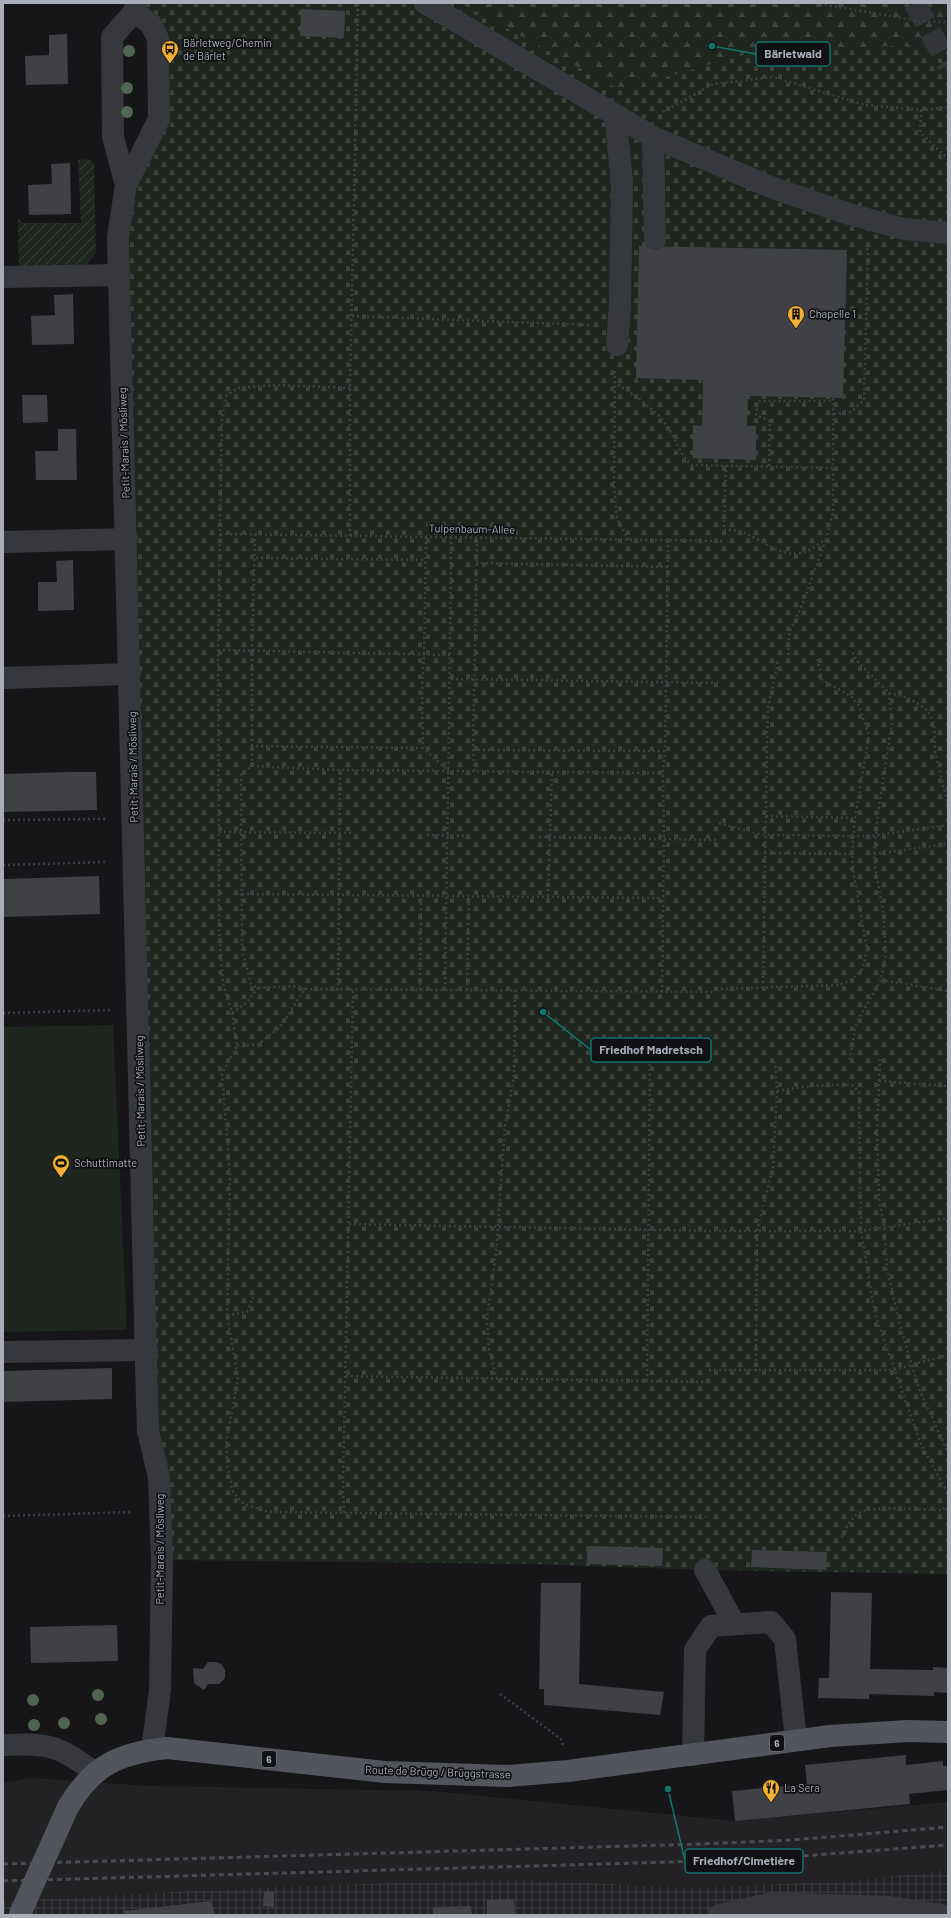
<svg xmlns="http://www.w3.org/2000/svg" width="951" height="1918" viewBox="0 0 951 1918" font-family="Barlow,sans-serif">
	<defs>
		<pattern id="industrial-grid" width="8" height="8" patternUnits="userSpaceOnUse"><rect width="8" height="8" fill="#222225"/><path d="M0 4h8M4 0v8" fill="none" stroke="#3f3f43"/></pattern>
		<pattern id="forest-firs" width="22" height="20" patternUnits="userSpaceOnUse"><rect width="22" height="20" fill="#1e261f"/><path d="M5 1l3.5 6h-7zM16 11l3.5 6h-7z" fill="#3c433d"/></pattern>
		<pattern id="cemetery-stones" width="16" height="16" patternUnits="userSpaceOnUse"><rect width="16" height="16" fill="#1e261f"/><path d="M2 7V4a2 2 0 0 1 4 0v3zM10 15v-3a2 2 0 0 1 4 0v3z" fill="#3c433d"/></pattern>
		<pattern id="garden-furrows" width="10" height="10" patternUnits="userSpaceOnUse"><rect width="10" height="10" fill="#1e261f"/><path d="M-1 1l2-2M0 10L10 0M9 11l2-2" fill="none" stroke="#3c433d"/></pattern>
	</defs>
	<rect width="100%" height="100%" fill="#161618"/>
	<path fill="#222225" d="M30,1778l121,8 282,5 302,30 213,-19v68l-99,11 -162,7 -174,-9 -266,9 -244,13v-118z"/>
	<path fill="url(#industrial-grid)" d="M948,1870v45h-945v-14l244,-13 266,-9 174,9 162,-7z"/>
	<path fill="url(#forest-firs)" d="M460,3h488v44l-51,-1 -146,7 -131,37z"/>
	<path fill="url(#cemetery-stones)" d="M136,3h324l160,87 131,-37 146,-7 51,1v1527l-243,-4 -171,-6 -372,-4 -42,-1285 24,-125 14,-111z"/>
	<path fill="url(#garden-furrows)" d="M88,159l6,4 2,90 -11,13 -66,1 -1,-49 4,5h59l-3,-63z"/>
	<path fill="#1e261f" d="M113,1025l14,305 -124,2v-305z"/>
	<path fill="#404145" d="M301,9l44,2 -1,27 -44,-2z
		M67,34l1,50 -42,1 -1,-29 24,-1v-20z
		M70,163l1,51 -42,1 -1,-30 24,-1 -1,-20z
		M639,246l208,4 -4,148 -95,-2 -1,30h9v34l-63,-2v-33l9,1 1,-46 -67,-2z
		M73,294l1,50 -42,1 -1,-29 24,-1 -1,-20z
		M22,395h25l1,27 -25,1z
		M58,429h18l1,51h-41l-1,-29h23z
		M73,560l1,50 -36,1v-29h19l-1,-21z
		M70,772h26l1,38 -94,2v-38z
		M99,876l1,38 -97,3v-38z
		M112,1368v31l-109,3v-31z
		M587,1546l76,2 -1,18 -75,-2z
		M752,1550l75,2 -1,18 -75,-3z
		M541,1583h40l-2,101 85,8 -4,23 -116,-10v-16h-5z
		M831,1592l41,1 -2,76 63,1v-3l15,1v25l-14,-1v4l-65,-2v5l-51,-1 1,-20h10z
		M117,1625l1,36 -87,2 -1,-36z
		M208,1662h8l5,2 4,6v8l-6,6h-11l-4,6 -10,-7 -1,-15 10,1z
		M906,1755v10l37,-4v5h5v24l-39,4 1,10 -175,17 -3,-30 75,-7 -2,-19z
		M264,1891l10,1v15l-11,-1z
		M514,1899l1,16h-28v-15z
		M211,1901l4,14h-90l-1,-4z
		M471,1906l1,9h-39v-8z"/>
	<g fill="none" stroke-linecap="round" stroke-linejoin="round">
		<path stroke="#333438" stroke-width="22" stroke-dasharray="22 11" stroke-linecap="butt" d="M915,3l33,62"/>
		<path stroke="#3d3f44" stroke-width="2.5" stroke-dasharray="2 3" stroke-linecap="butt" d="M815,3l104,18 29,1
			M921,110l-1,22 28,27
			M663,112l50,-28 60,-7 92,28 56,5 27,-3
			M352,316l239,9
			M615,371l-1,117 3,31 12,21
			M614,382c19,13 42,26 54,46 8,12 12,26 23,37l142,3v-70
			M350,388l-74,-3 -38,3 -11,7 -5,22 -4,233 1,281 4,52 9,30 5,33 -15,28 8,101 -3,140 11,63 -12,66 1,21 6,27 11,12 25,8 437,5
			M834,414l17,-2 13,-12 4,-150 -4,-4
			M726,465l-2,65c6,0 13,0 19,2 20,8 41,29 64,19 7,-3 13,-8 19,-12l7,-26v-45
			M769,466l1,-45 -14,-6 2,-14h75
			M220,534l504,7
			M350,536v-148l8,-385
			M426,537l-2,118 -2,35 1,58 24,22
			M256,558l169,2
			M476,563l192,4
			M218,650l232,5
			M788,660l1,-27 14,-30 23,-64
			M451,679l270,4
			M889,693l20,5 19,13 6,12 1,29 13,52
			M251,746l172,2
			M473,750l192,1
			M252,766v-115l3,-117
			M475,771l-2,-21 4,-212
			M766,816l89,2
			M3,820l103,-1
			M719,823l36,10 11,2 91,1h14l77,-11
			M219,832l135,1
			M427,835l45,1
			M539,837l179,3
			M764,853l88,1
			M874,854l74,-10
			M3,865l103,-3
			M242,894l420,4
			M548,896l4,-124
			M881,980l67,11
			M763,988l4,-248 1,-32 10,-47
			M305,989l-13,-3 -34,2 -7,-4 -9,-34 -1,-175 11,-9 88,4 323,3
			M445,989c2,-151 5,-301 6,-452
			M716,989l123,-4 12,-5 12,-12 4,-18 -14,-80 -1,-16 3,-36 14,-82 -10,-30 -8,-10 -29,-16 -5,-23
			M338,990l2,-220
			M420,990l1,-95
			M467,990l2,-95
			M662,992l2,-154 -1,-65 2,-22 3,-211
			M3,1013l107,-3
			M232,1013l14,-10 12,-15
			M237,1046l22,-2 20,-16 26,-39 410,3
			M880,1059l-3,73 2,65 5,31 3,40 12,54 19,64 30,67
			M850,1060l6,-37 25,-43 5,-26 -3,-44 -8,-43 -1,-13 4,-41 14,-90 -3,-30 -33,-33 -4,-9
			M879,1081l69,5
			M777,1091c25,-5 49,-7 75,-6l7,7 2,139 14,83 45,128 28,52
			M349,1224l362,7h150l87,-13
			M227,1315l20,-3 6,-15
			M709,1370h184l55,-15
			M756,1371l1,-141 16,-62 4,-77 -2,-29
			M346,1376l363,6
			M497,1379l-8,-29 -2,-31 9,-66 9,-127 9,-49 1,-87
			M647,1381l3,-325
			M344,1513l-1,-29 10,-493
			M3,1516l129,-4
			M842,1537c3,-9 9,-19 17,-24 15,-8 65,-3 83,-3l6,-5
			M500,1694l61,45 2,6"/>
		<path stroke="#37383d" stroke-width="22" d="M425,3l228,134 120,51 76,26 55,15 44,4
			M134,12l17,12 7,15 1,80 -33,66 -8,52 29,1165 1,29 11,46 3,83 -2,130 -8,60
			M615,115l7,67 -2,122 -3,41
			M653,137l2,102
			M126,185l-13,-48 -1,-100 22,-25 2,-9
			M3,277l117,-2
			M3,542l124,-3
			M3,678l127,-4
			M3,1352l144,-2
			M705,1570l29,53
			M3,1745c44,-2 57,0 92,28
			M693,1755l2,-105 16,-24 60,-4 14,17 11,101
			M719,1915l55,-12 114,4 53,8"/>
		<path stroke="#53555c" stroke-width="22" d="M68,1807c25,-42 51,-54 99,-59l218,24 122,4 61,-5 262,-35 78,-5 40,1"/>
		<path stroke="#4a4c52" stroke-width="3" stroke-dasharray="5 4" stroke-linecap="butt" d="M3,1864l698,-20 91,-4 156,-13
			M3,1881l703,-20 95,-5 147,-11"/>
		<path stroke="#53555c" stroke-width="22" d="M20,1914l48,-107"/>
	</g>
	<g fill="#506452">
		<circle cx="129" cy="51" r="6"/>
		<circle cx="127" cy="88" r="6"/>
		<circle cx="127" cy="112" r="6"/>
		<circle cx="98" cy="1695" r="6"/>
		<circle cx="33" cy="1700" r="6"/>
		<circle cx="101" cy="1719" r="6"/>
		<circle cx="64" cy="1723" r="6"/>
		<circle cx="34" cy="1725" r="6"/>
	</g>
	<defs>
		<g id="bus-pin" transform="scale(0.9)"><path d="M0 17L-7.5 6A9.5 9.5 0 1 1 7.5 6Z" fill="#f2b134" stroke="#111113"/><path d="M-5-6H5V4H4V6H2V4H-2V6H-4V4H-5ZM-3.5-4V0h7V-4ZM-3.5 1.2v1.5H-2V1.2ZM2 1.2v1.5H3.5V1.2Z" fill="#111"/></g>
		<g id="building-pin" transform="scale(0.9)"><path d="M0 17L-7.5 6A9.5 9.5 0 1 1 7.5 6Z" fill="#f2b134" stroke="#111113"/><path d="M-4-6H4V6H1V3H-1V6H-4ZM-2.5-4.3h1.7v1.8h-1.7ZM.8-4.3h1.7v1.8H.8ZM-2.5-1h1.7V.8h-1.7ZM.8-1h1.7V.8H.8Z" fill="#111"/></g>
		<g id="stadium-pin" transform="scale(0.9)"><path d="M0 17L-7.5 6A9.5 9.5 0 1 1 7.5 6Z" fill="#f2b134" stroke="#111113"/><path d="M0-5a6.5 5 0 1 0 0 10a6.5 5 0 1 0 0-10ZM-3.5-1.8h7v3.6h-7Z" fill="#111"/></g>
		<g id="restaurant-pin" transform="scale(0.9)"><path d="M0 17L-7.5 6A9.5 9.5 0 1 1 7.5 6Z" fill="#f2b134" stroke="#111113"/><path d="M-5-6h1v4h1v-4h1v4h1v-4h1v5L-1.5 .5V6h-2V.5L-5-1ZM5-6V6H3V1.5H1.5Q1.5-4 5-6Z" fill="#111"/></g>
	</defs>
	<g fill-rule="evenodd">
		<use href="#bus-pin" x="170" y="49"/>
		<use href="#building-pin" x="796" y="314"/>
		<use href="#stadium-pin" x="61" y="1163"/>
		<use href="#restaurant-pin" x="771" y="1788"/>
	</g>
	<g text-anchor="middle" stroke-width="3.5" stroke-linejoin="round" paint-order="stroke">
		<g fill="#111113" stroke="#7b7e86" stroke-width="1">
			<rect x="770" y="1735" width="14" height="16" rx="3"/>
			<rect x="262" y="1751" width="14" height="16" rx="3"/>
		</g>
		<g font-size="10" font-weight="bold" fill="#a8adb8">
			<text x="777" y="1747">6</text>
			<text x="269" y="1763">6</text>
		</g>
		<g font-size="11" fill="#a8adb8" stroke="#111113" text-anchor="start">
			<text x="183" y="47">Bärletweg/Chemin<tspan x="183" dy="13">de Bärlet</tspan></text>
			<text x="809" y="318">Chapelle 1</text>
			<text x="74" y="1167">Schuttimatte</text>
			<text x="784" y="1792">La Sera</text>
		</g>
		<g font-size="11" fill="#a8adb8" stroke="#111113">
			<text transform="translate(124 443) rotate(-92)" y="4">Petit-Marais / Mösliweg</text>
			<text transform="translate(472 529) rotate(1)" y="4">Tulpenbaum-Allee</text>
			<text transform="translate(133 767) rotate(-91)" y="4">Petit-Marais / Mösliweg</text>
			<text transform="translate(140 1091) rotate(-91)" y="4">Petit-Marais / Mösliweg</text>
			<text transform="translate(160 1549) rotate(-90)" y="4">Petit-Marais / Mösliweg</text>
			<text transform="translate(438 1772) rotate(2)" y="4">Route de Brügg / Brüggstrasse</text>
		</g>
	</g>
	<path fill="none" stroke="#0f766e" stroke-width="1.5" d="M712 46L756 54M543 1012L591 1050M668 1789L685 1861"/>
	<g fill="#0f766e" stroke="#111113" stroke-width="1.5">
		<circle cx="712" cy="46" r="4"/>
		<circle cx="543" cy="1012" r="4"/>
		<circle cx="668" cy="1789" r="4"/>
	</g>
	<g fill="#111113" stroke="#0f766e" stroke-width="1.5">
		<rect x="756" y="42" width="74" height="24" rx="4"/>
		<rect x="591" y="1038" width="120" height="24" rx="4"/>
		<rect x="685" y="1849" width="118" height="24" rx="4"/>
	</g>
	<g font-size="12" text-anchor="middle" font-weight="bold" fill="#a8adb8">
		<text x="793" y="58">Bärletwald</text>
		<text x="651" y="1054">Friedhof Madretsch</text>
		<text x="744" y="1865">Friedhof/Cimetière</text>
	</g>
	<rect width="951" height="1918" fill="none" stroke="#a8adb8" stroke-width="8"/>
</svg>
